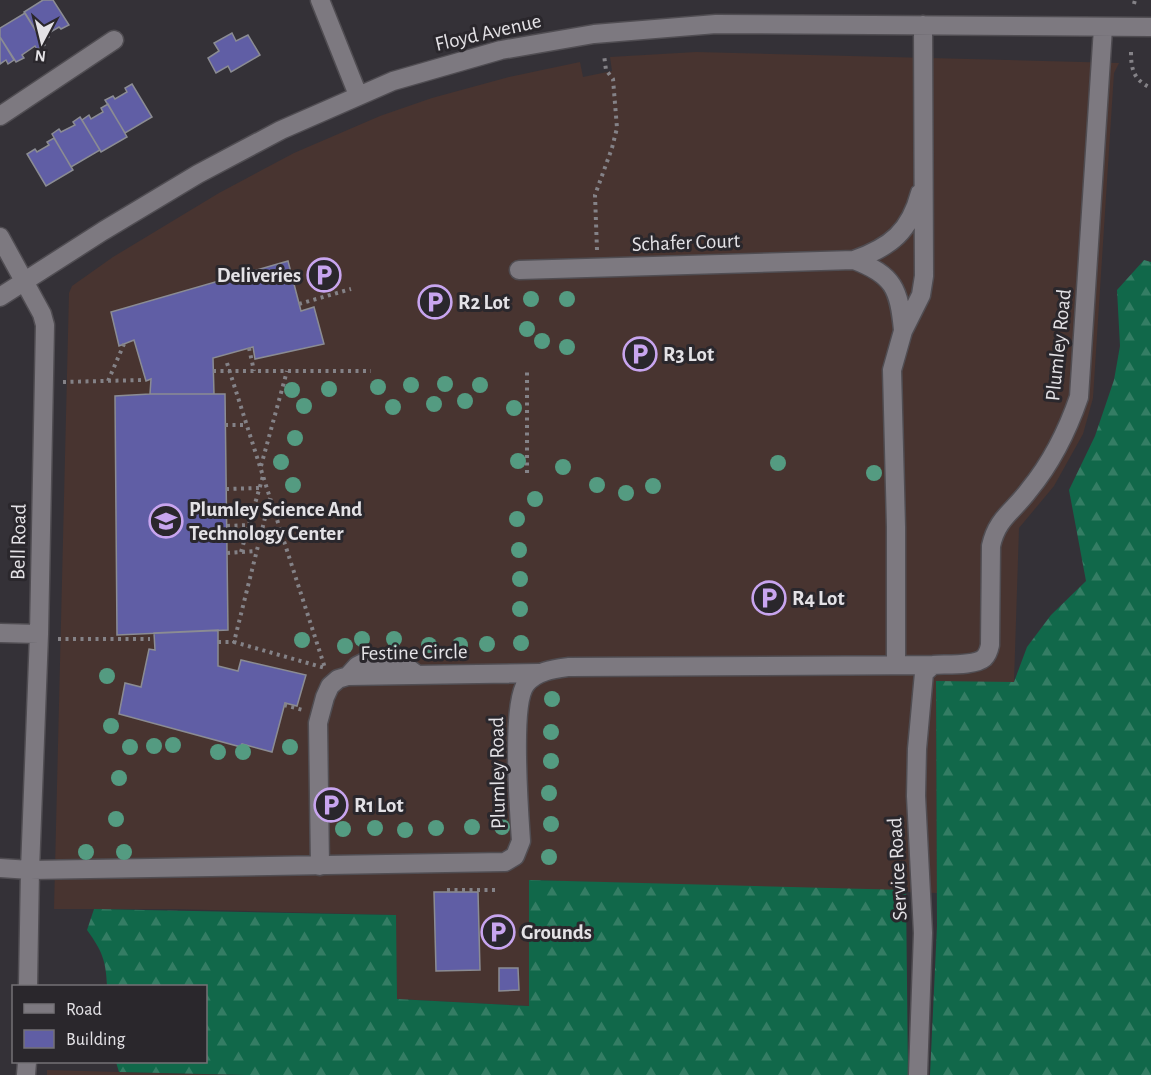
<svg xmlns="http://www.w3.org/2000/svg" width="1151" height="1075" viewBox="0 0 1151 1075" font-family="'Alegreya Sans',sans-serif">
	<defs>
		<pattern id="forest-firs" width="22" height="20" patternUnits="userSpaceOnUse" patternTransform="scale(1.5)"><rect width="22" height="20" fill="#11684a"/><path d="M5 1l3.5 6h-7zM16 11l3.5 6h-7z" fill="#347d64"/></pattern>
	</defs>
	<rect width="100%" height="100%" fill="#343137"/>
	<path fill="#483430" d="M696,52l423,11 -5,10 -21,325 -10,36 -29,52 -35,42 -5,154h-78l1,211 -408,-13 1,126 -133,-7 -2,-84 -222,-6h-119l15,-616 3,-7 41,-29 106,-64 75,-40 86,-37 52,-18 77,-21 71,-15 3,15 29,-6 -2,-14z
		M47,1070l72,2 116,3h-188z"/>
	<path fill="url(#forest-firs)" d="M1144,260l7,2v813h-221l7,-149 -1,-245 78,1 13,-35 24,-32 35,-34 -17,-91 26,-54 19,-56 6,-34 -3,-56z
		M529,880l377,10 2,185h-661l-128,-3 -3,-10h90v-76h-99c-1,-26 -5,-35 -20,-56l7,-21 302,6 1,84 132,7z"/>
	<path fill="#605ea5" stroke="#8b8c93" stroke-width="1.5" d="M43,0h10l16,25 -8,4 -2,-2 -12,7 2,3 -7,4 -18,-29z
		M25,13l20,32 -8,5 -2,-4 -13,9 2,3 -8,4 -16,-25v-9z
		M232,33l4,8 12,-6 12,20 -29,17 -3,-6 -12,7 -8,-15 11,-7 -5,-8z
		M0,37l14,23 -6,4 -2,-4 -6,4z
		M132,84l20,33 -27,16 -20,-33 8,-4 2,3 12,-7 -2,-4z
		M108,104l19,33 -26,15 -19,-32 7,-5 2,4 12,-7 -2,-4z
		M80,117l20,33 -29,17 -19,-33 7,-5 2,3 14,-7 -2,-3z
		M54,138l19,32 -27,16 -19,-32 8,-5 2,3 12,-7 -2,-3z
		M288,261l13,50 13,-4 10,37 -69,15 -2,-12 -40,11 1,36h-64l1,-15 -5,2 -12,-41 -15,6 -8,-34z
		M150,394h75l3,236 -111,5 -2,-239z
		M218,630v36l20,5 3,-11 65,15 -9,31 -12,-3 -13,49 -30,-8 -1,3 -122,-33 6,-31 16,4 8,-38 6,1 -1,-17z
		M434,892h44l2,78 -44,1z
		M499,968h19l1,22 -20,1z"/>
	<g fill="none" stroke-linecap="round" stroke-linejoin="round">
		<g stroke="#504d52" stroke-width="21">
			<path id="minor" d="M320,0l38,95
				M0,116l114,-76
				M0,237l42,77 3,11 -6,309 -9,236 -2,116
				M854,260c40,15 45,29 49,70
				M519,270l335,-10c37,-13 56,-29 66,-67
				M0,297l103,-66 95,-57 83,-44 112,-49 108,-31 93,-16 122,-10 435,3
				M0,633l39,1
				M896,665v-138l-4,-157 11,-39 18,-36 3,-19 -1,-251
				M348,676l9,-10 10,-5 33,1 16,12
				M320,866l-2,-143 7,-26 5,-11 8,-7 10,-3 191,-3
				M0,868l30,2 475,-8 10,-6 6,-15c-2,-29 -10,-138 5,-157 10,-13 28,-15 43,-17l364,-2c12,-1 42,1 51,-7 4,-4 5,-8 6,-13l1,-99c6,-28 22,-34 38,-56 23,-28 38,-58 50,-93l24,-369
				M26,1075l1,-13
				M918,1075l5,-142 -7,-137 1,-47 7,-76 9,-8"/>
		</g>
		<path stroke="#848287" stroke-width="4" stroke-dasharray="3 4.5" stroke-linecap="butt" d="M1134,4l1,-4
			M1131,52c0,18 3,28 20,36
			M597,250l-2,-55 17,-47 5,-20 -4,-49 -7,-9 -2,-15
			M299,304l52,-15
			M249,348l5,23
			M227,363l43,135 55,170 -91,-26 36,-144
			M213,371h158
			M108,381l16,-37
			M63,382l80,-2
			M225,425h22
			M261,466l26,-95
			M527,473v-105
			M226,489l33,-1
			M227,526l22,-1
			M241,552l22,-76
			M227,553l30,-2
			M58,639h92
			M218,642h16
			M284,705l19,5
			M447,890h49"/>
		<use href="#minor" stroke="#7d7980" stroke-width="18"/>
	</g>
	<g fill="#549b81">
		<circle cx="531" cy="299" r="8"/>
		<circle cx="567" cy="299" r="8"/>
		<circle cx="527" cy="329" r="8"/>
		<circle cx="542" cy="341" r="8"/>
		<circle cx="567" cy="347" r="8"/>
		<circle cx="445" cy="384" r="8"/>
		<circle cx="411" cy="385" r="8"/>
		<circle cx="480" cy="385" r="8"/>
		<circle cx="378" cy="387" r="8"/>
		<circle cx="329" cy="389" r="8"/>
		<circle cx="292" cy="390" r="8"/>
		<circle cx="465" cy="401" r="8"/>
		<circle cx="434" cy="404" r="8"/>
		<circle cx="304" cy="406" r="8"/>
		<circle cx="393" cy="407" r="8"/>
		<circle cx="514" cy="408" r="8"/>
		<circle cx="295" cy="438" r="8"/>
		<circle cx="518" cy="461" r="8"/>
		<circle cx="281" cy="462" r="8"/>
		<circle cx="778" cy="463" r="8"/>
		<circle cx="563" cy="467" r="8"/>
		<circle cx="874" cy="473" r="8"/>
		<circle cx="293" cy="485" r="8"/>
		<circle cx="597" cy="485" r="8"/>
		<circle cx="653" cy="486" r="8"/>
		<circle cx="626" cy="493" r="8"/>
		<circle cx="535" cy="499" r="8"/>
		<circle cx="517" cy="519" r="8"/>
		<circle cx="519" cy="550" r="8"/>
		<circle cx="520" cy="579" r="8"/>
		<circle cx="520" cy="609" r="8"/>
		<circle cx="362" cy="639" r="8"/>
		<circle cx="394" cy="639" r="8"/>
		<circle cx="302" cy="640" r="8"/>
		<circle cx="521" cy="643" r="8"/>
		<circle cx="487" cy="644" r="8"/>
		<circle cx="429" cy="645" r="8"/>
		<circle cx="460" cy="645" r="8"/>
		<circle cx="345" cy="646" r="8"/>
		<circle cx="107" cy="676" r="8"/>
		<circle cx="552" cy="699" r="8"/>
		<circle cx="111" cy="726" r="8"/>
		<circle cx="551" cy="732" r="8"/>
		<circle cx="173" cy="745" r="8"/>
		<circle cx="154" cy="746" r="8"/>
		<circle cx="130" cy="747" r="8"/>
		<circle cx="290" cy="747" r="8"/>
		<circle cx="218" cy="752" r="8"/>
		<circle cx="243" cy="752" r="8"/>
		<circle cx="551" cy="761" r="8"/>
		<circle cx="119" cy="778" r="8"/>
		<circle cx="549" cy="793" r="8"/>
		<circle cx="116" cy="819" r="8"/>
		<circle cx="551" cy="824" r="8"/>
		<circle cx="472" cy="827" r="8"/>
		<circle cx="502" cy="827" r="8"/>
		<circle cx="375" cy="828" r="8"/>
		<circle cx="436" cy="828" r="8"/>
		<circle cx="343" cy="829" r="8"/>
		<circle cx="405" cy="830" r="8"/>
		<circle cx="86" cy="852" r="8"/>
		<circle cx="124" cy="852" r="8"/>
		<circle cx="549" cy="857" r="8"/>
	</g>
	<defs>
		<g id="parking-ring" transform="scale(1.725)"><circle r="9.5" fill="#2a272c" stroke="#c8a5ef" stroke-width="1.5"/><path d="M-3.5-5.5H1a3.5 3.5 0 0 1 0 7H-1V5.5H-3.5ZM-1-3.4V-.6H.8a1.4 1.4 0 0 0 0-2.8Z" fill="#c8a5ef"/></g>
		<g id="university-ring" transform="scale(1.725)"><circle r="9.5" fill="#2a272c" stroke="#c8a5ef" stroke-width="1.5"/><path d="M0-5L7-2L0 1L-7-2ZM-4 1L0 2.5L4 1V4Q0 6-4 4Z" fill="#c8a5ef"/></g>
	</defs>
	<g fill-rule="evenodd">
		<use href="#parking-ring" x="324" y="275"/>
		<use href="#parking-ring" x="435" y="302"/>
		<use href="#parking-ring" x="640" y="354"/>
		<use href="#university-ring" x="166" y="521"/>
		<use href="#parking-ring" x="769" y="598"/>
		<use href="#parking-ring" x="331" y="805"/>
		<use href="#parking-ring" x="498" y="932"/>
	</g>
	<g text-anchor="middle" stroke-width="6" stroke-linejoin="round" paint-order="stroke">
		<g font-size="21" fill="#e4e2e6" stroke="#2a272c">
			<text transform="translate(488 32) rotate(-13)" y="7">Floyd Avenue</text>
			<text transform="translate(686 242) rotate(-2)" y="7">Schafer Court</text>
			<text transform="translate(1058 345) rotate(-84)" y="7">Plumley Road</text>
			<text transform="translate(18 542) rotate(-89)" y="7">Bell Road</text>
			<text transform="translate(414 652) rotate(-1)" y="7">Festine Circle</text>
			<text transform="translate(497 773) rotate(-91)" y="7">Plumley Road</text>
			<text transform="translate(897 869) rotate(-93)" y="7">Service Road</text>
		</g>
		<g font-size="21" font-weight="bold" fill="#e4e2e6" stroke="#2a272c" text-anchor="start">
			<text x="301" y="282" text-anchor="end">Deliveries</text>
			<text x="458" y="309">R2 Lot</text>
			<text x="663" y="361">R3 Lot</text>
			<text x="189" y="516">Plumley Science And<tspan x="189" dy="24">Technology Center</tspan></text>
			<text x="792" y="605">R4 Lot</text>
			<text x="354" y="812">R1 Lot</text>
			<text x="521" y="939">Grounds</text>
		</g>
	</g>
	<rect x="12" y="985" width="195" height="78" fill="#2a272c" stroke="#747276" stroke-width="1.5"/>
	<rect x="24" y="1004" width="30" height="9" fill="#7d7980" stroke="#747276" stroke-width="1.5"/>
	<text x="66" y="1015" font-size="18" fill="#e4e2e6">Road</text>
	<rect x="24" y="1030" width="30" height="18" fill="#605ea5" stroke="#747276" stroke-width="1.5"/>
	<text x="66" y="1045" font-size="18" fill="#e4e2e6">Building</text>
	<g transform="translate(42 42) rotate(187)" stroke="#2a272c" stroke-width="4.5" paint-order="stroke">
	<path d="M0-4.5L10 22L0 15L-10 22Z" fill="#e4e2e6"/>
	<text y="-9" font-size="16" font-weight="bold" text-anchor="middle" fill="#e4e2e6">N</text>
	</g>
</svg>
